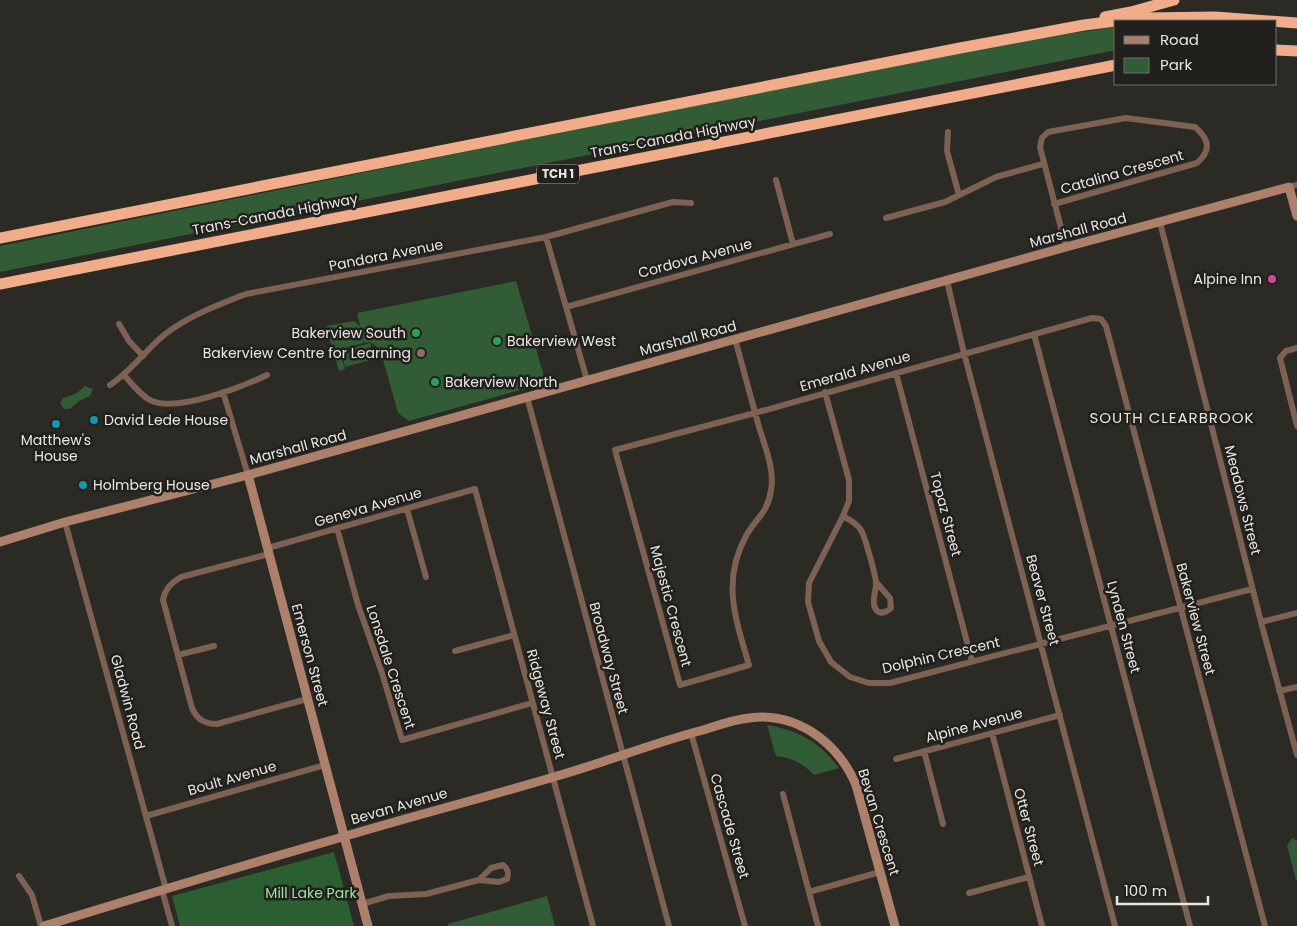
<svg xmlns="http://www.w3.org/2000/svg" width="1297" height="926" viewBox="0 0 1297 926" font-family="Poppins,sans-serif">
	<rect width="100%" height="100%" fill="#2b2a25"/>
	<path fill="#315c35" d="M1116,27v23l-1116,222v-26l623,-126 415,-82z
		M516,281l30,102 -137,38 -11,-8 -18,-64 -10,-7 -6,1 -2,-9 1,9 -24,7 6,19 -6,2 -13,-45 28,-5 6,5 -3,-13z
		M370,343l4,16 -29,8 -4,-16z
		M85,386l8,3 -3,7 -11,5 -9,8h-6l-4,-6 3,-5c9,-2 15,-5 22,-12z
		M767,725c32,6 52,16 72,43l-25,7c-11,-12 -22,-17 -38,-19z
		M1292,838l5,3v39h-1l-9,-34z
		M547,896l8,30h-107v-2z"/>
	<path fill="#2b5f31" d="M803,740l5,3v6l4,4 -2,4 -4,2 -10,-4 -2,-8z
		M334,852l20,74h-174l-8,-30z"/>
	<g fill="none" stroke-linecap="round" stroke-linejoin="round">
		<path stroke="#7d6253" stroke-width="6" d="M948,132l-1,19 12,44
			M776,180l17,64
			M1289,187l8,-2
			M1054,204l143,-41c15,-13 12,-24 -2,-36l-69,-9 -78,14 -6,6 -2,9 26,100
			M886,218l59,-16 51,-25 47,-13
			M1160,222l101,400 36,133
			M546,237l41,143
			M947,281l17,72 151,573
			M566,307l264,-73
			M119,324l10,17 14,15
			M1034,334l156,592
			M735,339c8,29 16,59 24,88 6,20 16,43 12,63 -3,23 -15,28 -25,46 -25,46 -10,84 3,129l-69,20 -65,-235 140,-37 337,-95 9,1 5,7 159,600
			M1297,348l-11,3 -6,7 17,68
			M896,373l76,288
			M124,375c8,9 17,21 28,26 26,11 90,-14 115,-26
			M110,385c21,-14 35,-34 54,-50 24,-19 54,-30 82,-41l300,-57 127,-35 18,1
			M223,392l25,83
			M825,392l24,88v21l-6,15 -34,67 -1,19 11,39 12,21 19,15 19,6h21l362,-94
			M527,397l142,529
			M407,509l19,68
			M843,516c7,4 14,7 18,14 4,7 14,43 15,52 1,8 -5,18 -1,26 4,8 12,4 16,0l-1,-10 -14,-16
			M65,522l101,367
			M337,528l21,77 24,68 20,67 130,-37
			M268,548l207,-59 118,437
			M269,554l-88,23c-10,6 -16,12 -18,23l29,108c5,12 13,16 25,16l90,-25
			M1261,622l36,-9
			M455,651l59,-16
			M178,655l36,-9
			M1279,691l18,-4
			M691,733l54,193
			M992,733l50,193
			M924,751l19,73
			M896,759l164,-44
			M783,794l35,132
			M146,816l179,-51
			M19,876l13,19 9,31
			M162,890l10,36
			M809,892l71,-20
			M969,893l60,-16
			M362,904l27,-8 37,-2 53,-14 20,2 8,-3c2,-6 1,-10 -4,-14l-12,3 -12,12"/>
		<path stroke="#ac806a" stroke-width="9" d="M248,475l120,451
			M0,542l65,-20 183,-47 818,-228 223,-60 8,29
			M44,926c101,-31 201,-61 302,-90 70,-21 141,-39 211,-60 49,-14 96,-33 146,-46 19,-6 39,-13 60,-13 42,1 77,30 93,68l39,141"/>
		<path stroke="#f1ad8a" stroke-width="11" d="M1105,17l26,-5 43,-12
			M1122,21l24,-3 69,-1 82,6
			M1276,50l21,1
			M0,238l960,-190 124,-23 32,-4
			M0,284l1116,-219"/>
	</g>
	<circle fill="#d1479c" stroke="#22201c" stroke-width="2" cx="1272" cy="279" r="5"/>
	<g fill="#2e9e5b" stroke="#22201c" stroke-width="2">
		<circle cx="416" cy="333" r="5"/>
		<circle cx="497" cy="341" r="5"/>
		<circle cx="435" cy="382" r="5"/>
	</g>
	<circle fill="#8d6e63" stroke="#22201c" stroke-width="2" cx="421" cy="353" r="5"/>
	<g fill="#0f9aa8" stroke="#22201c" stroke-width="2">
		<circle cx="94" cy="420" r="5"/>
		<circle cx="56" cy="424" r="5"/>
		<circle cx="83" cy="485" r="5"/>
	</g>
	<g text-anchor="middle" stroke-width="5" stroke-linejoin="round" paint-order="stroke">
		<rect fill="#22201c" stroke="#acaba7" stroke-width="1" x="537" y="164.5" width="42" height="19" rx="4"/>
		<g font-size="12" font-weight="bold" fill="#e7e6e3">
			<text x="558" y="178">TCH 1</text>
		</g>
		<g font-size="14" fill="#e7e6e3" stroke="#22201c">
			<text transform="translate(673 137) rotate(-11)" y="5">Trans-Canada Highway</text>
			<text transform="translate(1122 172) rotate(-16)" y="5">Catalina Crescent</text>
			<text transform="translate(275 214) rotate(-11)" y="5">Trans-Canada Highway</text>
			<text transform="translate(1078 230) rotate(-15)" y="5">Marshall Road</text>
			<text transform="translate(386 255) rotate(-11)" y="5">Pandora Avenue</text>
			<text transform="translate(695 258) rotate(-15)" y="5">Cordova Avenue</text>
			<text transform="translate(688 338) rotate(-15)" y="5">Marshall Road</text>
			<text transform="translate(855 371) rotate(-16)" y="5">Emerald Avenue</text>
			<text transform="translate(298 447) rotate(-15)" y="5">Marshall Road</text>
			<text transform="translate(1243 500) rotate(76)" y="5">Meadows Street</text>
			<text transform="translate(368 507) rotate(-16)" y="5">Geneva Avenue</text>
			<text transform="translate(946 514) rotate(75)" y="5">Topaz Street</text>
			<text transform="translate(1043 600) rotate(75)" y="5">Beaver Street</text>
			<text transform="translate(671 606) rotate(75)" y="5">Majestic Crescent</text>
			<text transform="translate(1196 619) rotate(75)" y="5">Bakerview Street</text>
			<text transform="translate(1124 627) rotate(75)" y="5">Lynden Street</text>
			<text transform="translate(310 655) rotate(75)" y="5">Emerson Street</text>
			<text transform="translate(941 655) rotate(-13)" y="5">Dolphin Crescent</text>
			<text transform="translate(609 658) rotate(75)" y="5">Broadway Street</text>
			<text transform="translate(391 667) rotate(72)" y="5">Lonsdale Crescent</text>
			<text transform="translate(128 702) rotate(75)" y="5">Gladwin Road</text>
			<text transform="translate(546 704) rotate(75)" y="5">Ridgeway Street</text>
			<text transform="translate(974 725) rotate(-15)" y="5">Alpine Avenue</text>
			<text transform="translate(232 778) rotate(-16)" y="5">Boult Avenue</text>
			<text transform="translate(399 806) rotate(-16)" y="5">Bevan Avenue</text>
			<text transform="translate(879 822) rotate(73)" y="5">Bevan Crescent</text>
			<text transform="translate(730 826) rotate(74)" y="5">Cascade Street</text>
			<text transform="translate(1029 827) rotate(75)" y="5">Otter Street</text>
		</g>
		<g font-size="14" fill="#e7e6e3" stroke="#22201c" text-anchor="start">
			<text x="1262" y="284" text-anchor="end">Alpine Inn</text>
			<text x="406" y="338" text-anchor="end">Bakerview South</text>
			<text x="507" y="346">Bakerview West</text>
			<text x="411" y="358" text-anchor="end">Bakerview Centre for Learning</text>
			<text x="445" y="387">Bakerview North</text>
			<text x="104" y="425">David Lede House</text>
			<text x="56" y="445" text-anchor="middle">Matthew's<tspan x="56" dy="16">House</tspan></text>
			<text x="93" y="490">Holmberg House</text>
		</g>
		<g font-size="14" fill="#98e49d" stroke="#22201c">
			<text x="311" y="898">Mill Lake Park</text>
		</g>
		<g font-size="15" letter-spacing="1" fill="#e7e6e3" stroke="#22201c">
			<text x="1172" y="423">SOUTH CLEARBROOK</text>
		</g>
	</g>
	<rect x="1114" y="20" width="162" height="65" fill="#22201c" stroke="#716f6c"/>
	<rect x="1124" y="36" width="25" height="8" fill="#ac806a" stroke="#716f6c"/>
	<text x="1160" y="45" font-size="15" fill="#e7e6e3">Road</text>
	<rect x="1124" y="58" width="25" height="15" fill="#315c35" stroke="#716f6c"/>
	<text x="1160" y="70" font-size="15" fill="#e7e6e3">Park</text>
	<path d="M1117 896v8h91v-8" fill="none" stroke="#e7e6e3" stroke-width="2.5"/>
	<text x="1124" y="896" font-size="15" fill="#e7e6e3" stroke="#22201c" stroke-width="4" paint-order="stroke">100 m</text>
</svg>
